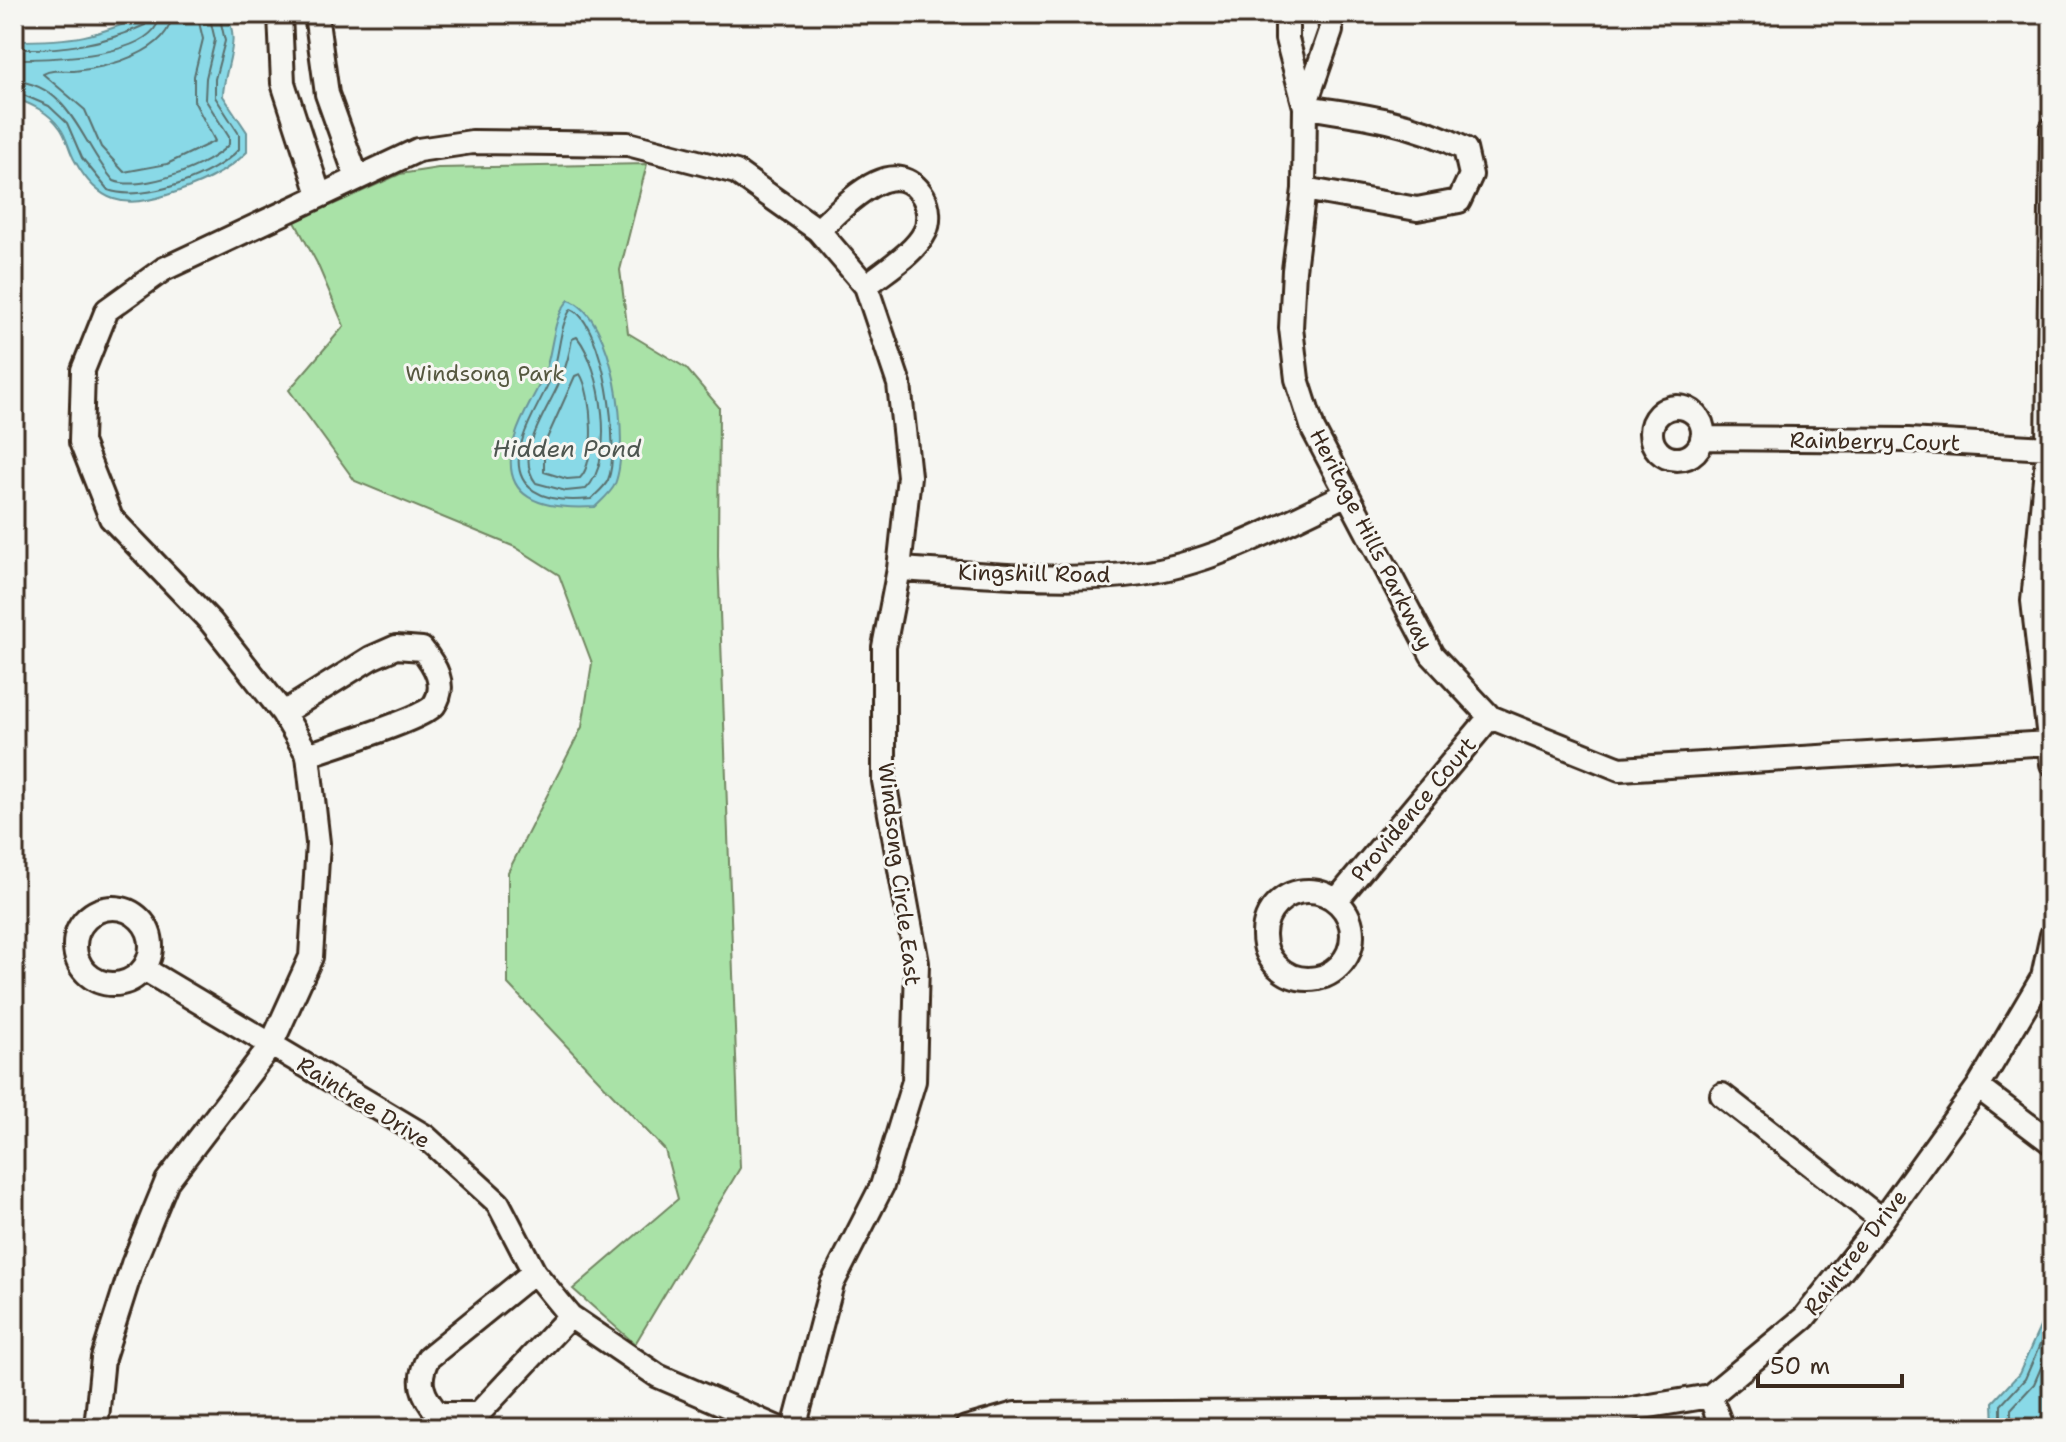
<svg xmlns="http://www.w3.org/2000/svg" width="2066" height="1442" viewBox="0 0 2066 1442" font-family="'Shantell Sans',sans-serif">
	<rect width="100%" height="100%" fill="#f6f6f2"/>
	<filter id="ink" filterUnits="userSpaceOnUse"><feTurbulence type="fractalNoise" baseFrequency=".0125" numOctaves="2"/><feDisplacementMap in="SourceGraphic" scale="16" xChannelSelector="R" yChannelSelector="G"/><feConvolveMatrix kernelMatrix="1 2 1 2 8 2 1 2 1" color-interpolation-filters="sRGB"/></filter>
	<g filter="url(#ink)">
		<path fill="#a9e2a7" stroke="#728662" stroke-width="2" d="M647,164l-27,106 8,63 58,35 33,39 -1,149 22,612 -105,176 -62,-55 105,-90 -13,-49 -157,-166v-112l74,-145 10,-64 -33,-88 -44,-28 -160,-66 -66,-91 55,-64 -27,-63 -29,-54 42,-3 70,-32 38,-6z"/>
		<path fill="#89d9e7" stroke="#6a9397" stroke-width="2" d="M150,14h74c20,23 -1,55 -1,82l24,36v20c-22,22 -50,34 -80,43 -43,14 -69,8 -92,-34 -6,-10 -8,-24 -15,-33 -11,-16 -29,-24 -46,-30v-57c62,0 79,-4 136,-27z
			M569,300c45,15 62,143 46,184 -3,8 -14,17 -20,23 -51,3 -99,-6 -80,-70 7,-24 23,-45 31,-68 7,-22 7,-53 23,-69z
			M2052,1300v128h-58l-1,-26 26,-28z"/>
		<g fill="none" stroke-linecap="round" stroke-linejoin="round">
			<path stroke="#5a706e" stroke-width="2" d="M172,14c-2,38 -66,54 -98,57 -11,0 -22,-2 -31,3l42,36 16,37 23,25 43,-8 48,-23 -21,-40v-25l9,-37 -6,-25
				M14,49c48,1 87,-4 131,-24l5,-11
				M14,59c32,0 143,0 146,-45
				M14,81c57,3 68,65 100,100 27,11 97,-15 115,-37v-7l-24,-38 1,-21 9,-38 -6,-26
				M14,91l35,15 18,17 15,35 26,32c35,13 107,-14 131,-41v-15l-24,-37v-18l10,-38 -6,-27
				M571,309c33,13 50,140 37,171 -3,7 -12,14 -17,19 -44,5 -86,-7 -68,-61 7,-22 21,-42 29,-63 8,-20 7,-49 19,-66z
				M577,337c25,31 39,123 9,152l-20,2 -30,-8c-24,-30 16,-78 26,-107 5,-12 8,-25 10,-37z
				M580,374c12,18 17,88 0,104l-13,1 -23,-7v-27l31,-69z
				M2001,1428v-23l24,-26 27,-62
				M2011,1428v-19l23,-25 18,-42"/>
			<g stroke="#3b2a1e" stroke-width="28">
				<path id="minor" d="M280,14l3,69 36,111
					M316,14l11,80 30,84
					M1287,14v25l18,68 -1,82 -10,81 -3,58 6,51 16,50 119,226 58,62 130,52 429,-26
					M1305,106l26,-75 -1,-17
					M2052,129l-4,319 -15,153 19,163
					M1304,189l113,20 42,-8 12,-26 -6,-26c-51,-27 -104,-34 -160,-42
					M818,230c25,-22 75,-81 105,-34 6,10 7,25 2,36 -10,21 -41,39 -59,54
					M1651 433a26 26 0 1 1 52 0a26 26 0 1 1-52 0Z
					M1702,438l206,2 140,8
					M899,569c80,4 163,15 243,4 73,-10 139,-48 205,-79
					M283,713l88,-55 25,-11 26,2c12,15 26,36 12,56 -11,14 -104,42 -126,50
					M1264 935a44 44 0 1 1 88 0a44 44 0 1 1-88 0Z
					M1336,901l154,-184
					M75 946a38 38 0 1 1 76 0a38 38 0 1 1-76 0Z
					M144,969l282,168 72,66 36,69 36,44 88,60 120,52
					M1978,1087l74,56
					M1722,1095l160,125
					M534,1272l-106,86c-12,23 -6,37 10,56h40l92,-98
					M1710,1396l12,32
					M96,1428l7,-70 30,-94 34,-83 104,-136 40,-88 7,-114 -10,-88 -25,-42 -72,-91 -100,-104 -30,-76 2,-72 24,-60 57,-41 254,-119 54,-8 156,2 108,28 82,58 48,56 33,98 10,92 -10,93 -15,78v134l33,182 -3,118 -32,105 -50,98 -38,144
					M966,1428l49,-14 611,-4 84,-14 94,-78 78,-98 96,-133 65,-110 9,-42"/>
			</g>
			<use href="#minor" stroke="#f6f6f2" stroke-width="22"/>
		</g>
	</g>
	<g text-anchor="middle" stroke-width="6" stroke-linejoin="round" paint-order="stroke">
		<g font-size="22" fill="#565840" stroke="#f6f6f2">
			<text x="485" y="381">Windsong Park</text>
		</g>
		<g font-size="22" fill="#3b2a1e" stroke="#f6f6f2">
			<text transform="translate(1875 441) rotate(1)" y="8">Rainberry Court</text>
			<text transform="translate(1372 539) rotate(63)" y="8">Heritage Hills Parkway</text>
			<text transform="translate(1034 573) rotate(1)" y="8">Kingshill Road</text>
			<text transform="translate(1413 809) rotate(-50)" y="8">Providence Court</text>
			<text transform="translate(900 874) rotate(83)" y="8">Windsong Circle East</text>
			<text transform="translate(364 1102) rotate(32)" y="8">Raintree Drive</text>
			<text transform="translate(1855 1252) rotate(-52)" y="8">Raintree Drive</text>
		</g>
		<g font-size="24" font-style="italic" fill="#4e5650" stroke="#f6f6f2">
			<text x="567" y="457">Hidden Pond</text>
		</g>
	</g>
	<rect width="2066" height="1442" fill="none" stroke="#f6f6f2" stroke-width="48"/>
	<rect x="24" y="24" width="2018" height="1394" fill="none" stroke="#3b2a1e" stroke-width="3" filter="url(#ink)"/>
	<path d="M1758 1374v12h144v-12" fill="none" stroke="#3b2a1e" stroke-width="4"/>
	<text x="1770" y="1374" font-size="24" fill="#3b2a1e" stroke="#f6f6f2" stroke-width="6" paint-order="stroke">50 m</text>
</svg>
